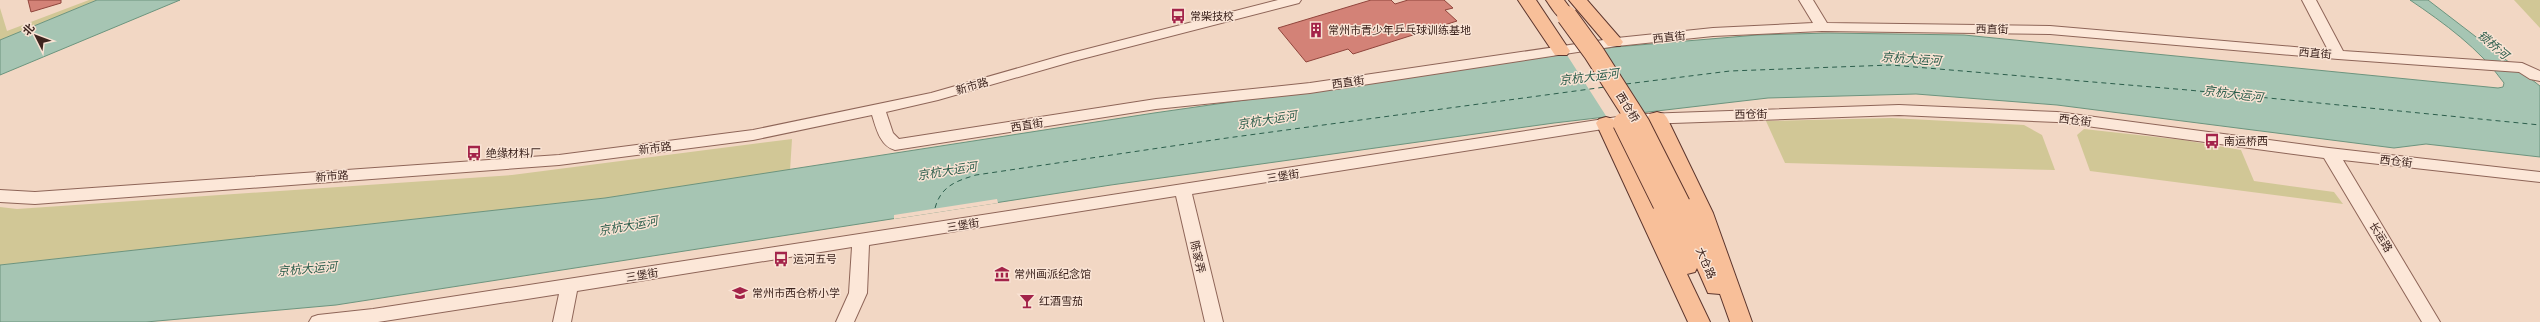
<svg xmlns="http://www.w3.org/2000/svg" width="2540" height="322" viewBox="0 0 2540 322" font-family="Lora,'Noto Sans SC',serif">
	<rect width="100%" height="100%" fill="#f2d7c4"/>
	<path fill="#d1c796" d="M89,0h8l-97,40v-32l7,23z
		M2514,0h26v28z
		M1891,118l133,7 18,10 13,35 -270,-7 -19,-42z
		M2084,129l99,11 58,10 13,31 80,11 9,12 -253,-33 -13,-36z
		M792,139l-2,32 -185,27 -605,67v-58l17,2 495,-34z"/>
	<path fill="#a6c5b3" stroke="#6c947e" d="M97,0h83l-180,75v-35z
		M2410,0h18l112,86v71l-114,-13 -32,4 -337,-43 -141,-11 -148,4 -214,25 -443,62 -775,120 -190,17h-146v-57l605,-67 549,-85 461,-66 142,-12 71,-2 136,2 534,53 5,-1 1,-4c-24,-34 -60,-60 -94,-83z"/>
	<path fill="#f2d7c4" d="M1597,47l47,68 -36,4 -43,-67z
		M997,199l1,4 -104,16v-4z"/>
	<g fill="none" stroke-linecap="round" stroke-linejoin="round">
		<path stroke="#2c5e4c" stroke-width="1" stroke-dasharray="5 4" stroke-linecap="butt" d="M1626,84l104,-13 161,-6 297,25 352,35
			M935,208c6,-22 21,-27 41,-33l251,-37 378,-51"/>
	</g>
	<path fill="#d38277" stroke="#90453c" d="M28,0h33v3l-30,9z
		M1371,0h20l4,4 13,-4h36l9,8 -8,2 12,11 -104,33 -5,-5 -42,13 -28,-34z"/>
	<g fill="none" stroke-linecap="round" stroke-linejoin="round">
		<g stroke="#8e6558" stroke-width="2">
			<path id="minor" d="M1278,0h23l-2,3 -225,58 -136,39 -52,12 7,21 6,6 257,-40 154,-16 307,-45 96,-10 100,-5 -14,-23h14l14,23 223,3 278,24 -26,-50h14l27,51 179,12 18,8v10l-10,-2 -11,-7 -181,-13 -288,-25 -228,-3 -109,5 -96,10 -307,47 -154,16 -261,41c-15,-4 -19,-22 -23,-35l-119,25 -194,25 -524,39 -35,-2v-12l35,2 524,-37 194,-25 178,-37 133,-38z
				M1899,105l158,7 272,36 211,24v10l-197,-22 97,162h-18l-98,-164 -267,-36 -158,-7 -255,9 -8,-5 8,-5z
				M1617,117l8,5 -3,4 -430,68 31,128h-18l-29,-126 -307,49 -2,48 -13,29h-18l13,-29 3,-46 -275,44 -6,31h-18l6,-28 -181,28h-69l3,-5 6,-2 55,-6z"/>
		</g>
		<g stroke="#5c352d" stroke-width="2">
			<path id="major" d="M1518,0h18l34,51 -3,4h-12z
				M1546,0h18l12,16 -3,4c-14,3 -19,-9 -27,-20z
				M1569,0h18l33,38 3,4 -3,4h-12z
				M1657,112l7,2 3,4 46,95 39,109h-22l-10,-28 -12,-1 -11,-25 -2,4 -8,2 23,48h-22l-92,-199 3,-4 7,-2 7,2 41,84 2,-4 7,-2 9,4 8,-4 6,1 -39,-80 3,-4z"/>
		</g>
		<use href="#minor" fill="#fce7d8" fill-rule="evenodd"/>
		<use href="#major" fill="#f8bf99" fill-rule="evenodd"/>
		<g stroke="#5c352d" stroke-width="22" stroke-linecap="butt">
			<path id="major-bridge" d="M1567,16l27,37 46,72 40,79
				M1623,123l40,81"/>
		</g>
		<use href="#major-bridge" stroke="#f8bf99" stroke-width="20"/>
	</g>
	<defs>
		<g id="bus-bare" transform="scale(1.2)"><path d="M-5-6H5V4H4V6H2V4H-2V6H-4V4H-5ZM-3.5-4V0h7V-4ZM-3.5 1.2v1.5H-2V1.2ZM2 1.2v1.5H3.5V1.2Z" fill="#a32349" stroke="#f9e3d4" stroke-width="2.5" paint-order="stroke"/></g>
		<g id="building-bare" transform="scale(1.2)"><path d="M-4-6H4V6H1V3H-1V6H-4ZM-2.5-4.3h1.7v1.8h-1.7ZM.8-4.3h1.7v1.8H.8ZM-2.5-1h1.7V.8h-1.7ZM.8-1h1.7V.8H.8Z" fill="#a32349" stroke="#f9e3d4" stroke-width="2.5" paint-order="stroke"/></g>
		<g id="museum-bare" transform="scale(1.2)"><path d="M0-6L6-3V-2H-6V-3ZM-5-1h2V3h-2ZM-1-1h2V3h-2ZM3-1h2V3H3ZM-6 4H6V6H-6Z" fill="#a32349" stroke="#f9e3d4" stroke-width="2.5" paint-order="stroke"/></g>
		<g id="school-bare" transform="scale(1.2)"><path d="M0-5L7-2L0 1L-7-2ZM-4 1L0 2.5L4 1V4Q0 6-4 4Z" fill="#a32349" stroke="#f9e3d4" stroke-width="2.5" paint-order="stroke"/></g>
		<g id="bar-bare" transform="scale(1.2)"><path d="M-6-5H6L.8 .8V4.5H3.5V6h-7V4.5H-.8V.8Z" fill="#a32349" stroke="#f9e3d4" stroke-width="2.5" paint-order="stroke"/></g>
	</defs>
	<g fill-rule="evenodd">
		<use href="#bus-bare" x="1178" y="16"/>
		<use href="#building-bare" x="1316" y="30"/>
		<use href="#bus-bare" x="2212" y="141"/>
		<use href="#bus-bare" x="474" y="153"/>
		<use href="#bus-bare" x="781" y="259"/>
		<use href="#museum-bare" x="1002" y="274"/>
		<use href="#school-bare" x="740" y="293"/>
		<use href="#bar-bare" x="1027" y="301"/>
	</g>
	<g text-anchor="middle" stroke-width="3" stroke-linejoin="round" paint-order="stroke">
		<g font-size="11" fill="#3d241e" stroke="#f9e3d4" text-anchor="start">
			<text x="1190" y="20">常柴技校</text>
			<text x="1328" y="34">常州市青少年乒乓球训练基地</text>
			<text x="2224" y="145">南运桥西</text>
			<text x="486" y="157">绝缘材料厂</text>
			<text x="793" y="263">运河五号</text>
			<text x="1014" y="278">常州画派纪念馆</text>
			<text x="752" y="297">常州市西仓桥小学</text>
			<text x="1039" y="305">红酒雪茄</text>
		</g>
		<g font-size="11" fill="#3d241e" stroke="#f9e3d4">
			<text transform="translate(1992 29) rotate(1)" y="4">西直街</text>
			<text transform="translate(1669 37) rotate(-6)" y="4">西直街</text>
			<text transform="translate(2315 53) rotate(5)" y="4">西直街</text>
			<text transform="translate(1348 82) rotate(-8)" y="4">西直街</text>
			<text transform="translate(972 86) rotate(-16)" y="4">新市路</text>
			<text transform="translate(1628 107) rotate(58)" y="4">西仓桥</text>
			<text transform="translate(1751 114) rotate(-1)" y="4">西仓街</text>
			<text transform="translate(2075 120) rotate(7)" y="4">西仓街</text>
			<text transform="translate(1027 125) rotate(-9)" y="4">西直街</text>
			<text transform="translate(655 148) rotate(-7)" y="4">新市路</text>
			<text transform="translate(2396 161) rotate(7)" y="4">西仓街</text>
			<text transform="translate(332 176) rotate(-4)" y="4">新市路</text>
			<text transform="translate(1283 176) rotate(-9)" y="4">三堡街</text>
			<text transform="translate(963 225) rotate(-9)" y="4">三堡街</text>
			<text transform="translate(2381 237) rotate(59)" y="4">长运路</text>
			<text transform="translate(1198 257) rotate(77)" y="4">陈家弄</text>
			<text transform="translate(1706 263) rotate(66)" y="4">大仓路</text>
			<text transform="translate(642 275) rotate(-9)" y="4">三堡街</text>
		</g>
		<g font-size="12" font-style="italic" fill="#2c5e4c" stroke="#f9e3d4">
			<text transform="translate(2493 45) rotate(41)" y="4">锁桥河</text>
			<text transform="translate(1911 59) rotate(4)" y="4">京杭大运河</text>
			<text transform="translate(1589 77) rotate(-7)" y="4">京杭大运河</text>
			<text transform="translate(2233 94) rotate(7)" y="4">京杭大运河</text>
			<text transform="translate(1267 120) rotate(-9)" y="4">京杭大运河</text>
			<text transform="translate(947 171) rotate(-9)" y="4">京杭大运河</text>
			<text transform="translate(628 226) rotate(-10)" y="4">京杭大运河</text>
			<text transform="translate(307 269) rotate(-5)" y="4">京杭大运河</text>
		</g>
	</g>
	<g transform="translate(36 36) rotate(312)" stroke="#f9e3d4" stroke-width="3" paint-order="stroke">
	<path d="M0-3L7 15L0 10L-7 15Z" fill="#3d241e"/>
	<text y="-6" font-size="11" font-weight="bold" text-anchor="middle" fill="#3d241e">北</text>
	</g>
</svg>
